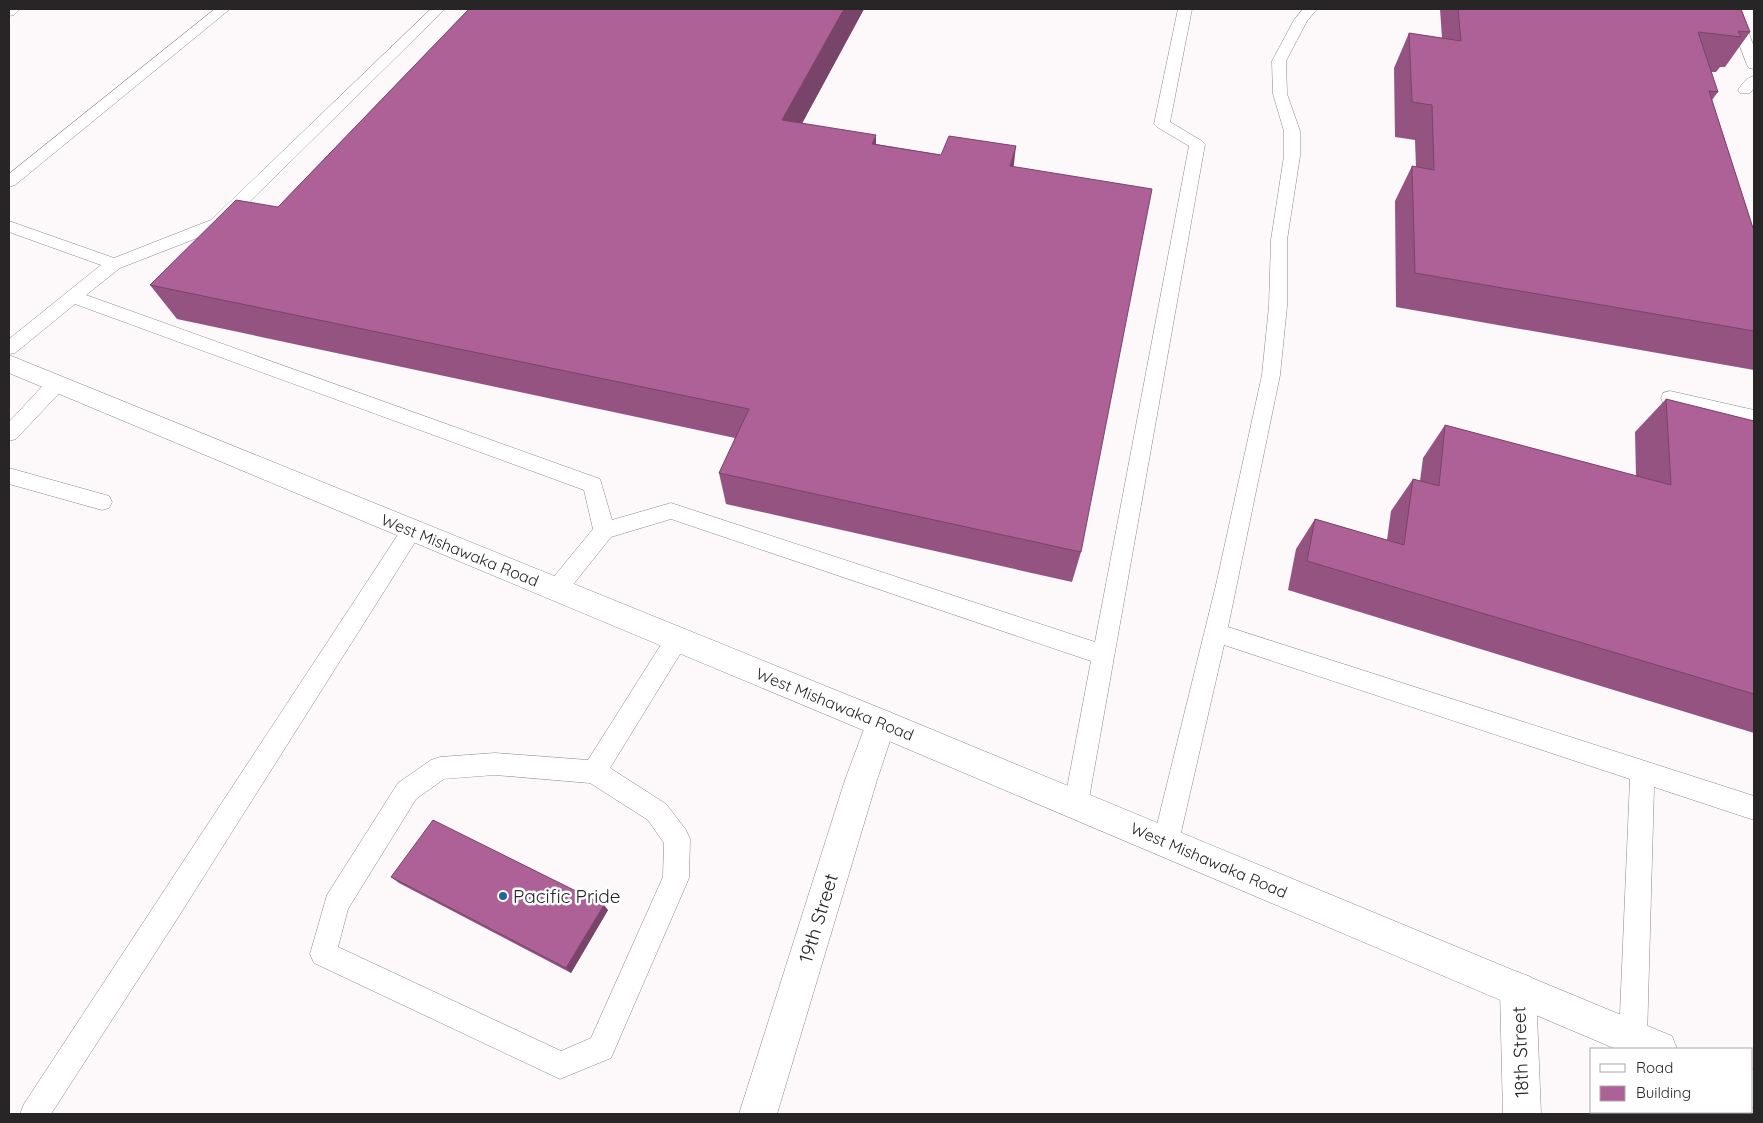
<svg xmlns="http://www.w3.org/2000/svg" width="1763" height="1123" viewBox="0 0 1763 1123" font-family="Quicksand,sans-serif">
	<rect width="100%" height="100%" fill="#fdf8f9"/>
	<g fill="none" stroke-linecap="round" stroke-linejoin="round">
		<g stroke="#8d8889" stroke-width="1">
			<path id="service" d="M9,9h11l-6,6 -5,1z
				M215,9h15l-215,176 -6,2v-13z
				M431,9h14l-222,219 -103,40 -34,27 514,184 12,41 59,-17 424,139 94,-496 -32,-19 -3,-3 24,-115h14l-22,113 32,19 3,3 -117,660 -3,8 -9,4 -9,-4 -3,-8 27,-143 -420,-142 -60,18 -47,59 -8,3 -8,-3 -3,-6 3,-6 45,-55 -9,-39 -509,-186 -60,49 -6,1v-15l92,-74 -92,-33v-11l105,37 97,-38z
				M1303,9h14l-10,12 -21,40 1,33 13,37v25l-13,84v66l-7,69 -52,252 526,169v24l-100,-33 -7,251 -4,10h-20l-4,-10 11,-259 -406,-134 -45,196 -4,9 -9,3 -9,-3 -4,-9 63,-256 46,-210 7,-69 2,-66 13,-84v-25l-11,-37 -1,-33 22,-41z
				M1726,9h14l14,38v22l-5,-1 -2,-3z
				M1754,76v12l-4,5h-10l-2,-3c4,-6 9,-13 16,-14z
				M56,377l7,2 2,5 -2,5 -47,50 -7,2v-19l40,-43z
				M1670,391l84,19v14l-91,-21 -2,-5 2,-5z
				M9,468l93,26 7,2 3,6 -3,6 -7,2 -93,-26z
				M412,522l7,2 3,6 -3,6 -249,394 -119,184h-31l4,-10 381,-580z
				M677,629l8,3 3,7 -3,7 -75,122 56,36 20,26 4,9 -1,39 -78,180 -51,21 -246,-116 -4,-9 17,-59 71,-112 33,-23 9,-3 55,-4 93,7 81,-128zM495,775l95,8 58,37 16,23 -1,34 -72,161 -30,13 -223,-104 10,-38 68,-110 28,-20z"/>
		</g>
		<g stroke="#8d8889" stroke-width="1">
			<path id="minor" d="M881,709l11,4 4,10 -19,57 -100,334h-38l106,-334 25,-67z
				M1518,972l13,5 5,13 5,124h-38l-3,-124 5,-13z"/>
		</g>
		<g stroke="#8d8889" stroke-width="1">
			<path id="secondary" d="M9,355l883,358 780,323 5,13h-61l-746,-316 -861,-360z
				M1752,1069l2,1v38l-2,-1z"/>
		</g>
		<use href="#service" fill="#fff" fill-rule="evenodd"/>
		<use href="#minor" fill="#fff" fill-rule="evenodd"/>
		<use href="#secondary" fill="#fff" fill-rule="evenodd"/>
	</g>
	<path fill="#955382" d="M469,9h395l-62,114 74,21 138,23 67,385 -9,30 -346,-78 -7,-31 16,-35 -558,-119 -27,-34 128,-78z
		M1440,9h301l9,23 -25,35h-5l-4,5h-5l7,20 -6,8 41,128h1v142l-358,-63 -1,-106 17,-35 4,1 -1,-27 -20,-3 -1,-69 15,-35 33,5z
		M1666,399l88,22v312l-466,-143 8,-41 19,-30 72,21 4,-29 22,-32 7,2 3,-23 22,-33 191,51 -1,-44z
		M391,877l217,33 -37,63 -172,-90z"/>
	<path fill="#79446a" d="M844,9h20l-79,146 -3,-35z
		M876,135v35l-4,-26z
		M1016,146l-4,35 -2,-15z
		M604,905l4,5 -37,63 -5,-5z"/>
	<path fill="#ad6197" stroke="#79446a" d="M469,9h375l-62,111 94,15 -4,9 69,11 8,-19 67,10 -6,20 142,23 -71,363 -362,-79 30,-64 -599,-124 86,-85 42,7z
		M1458,9h283l9,23 -12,-1 3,6 -43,-5 20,60 -9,-1 44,137h1v103l-339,-58 -3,-107 22,4 -2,-65 -20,-3 -3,-69 52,8z
		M1666,399l88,22v273l-447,-133 8,-42 89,26 9,-66 26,7 6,-61 226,60z
		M433,820l171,85 -38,63 -175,-91z"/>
	<circle fill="#23659b" stroke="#fff" stroke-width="2" cx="503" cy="896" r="5"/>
	<g text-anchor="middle" stroke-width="5" stroke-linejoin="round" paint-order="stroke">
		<g font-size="16" fill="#272526" stroke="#fff">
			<text transform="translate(460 550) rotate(22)" y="6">West Mishawaka Road</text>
			<text transform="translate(835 704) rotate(22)" y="6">West Mishawaka Road</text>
			<text transform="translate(1209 860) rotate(23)" y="6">West Mishawaka Road</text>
		</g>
		<g font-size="19" fill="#272526" stroke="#fff" text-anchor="start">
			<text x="513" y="903">Pacific Pride</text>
		</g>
		<g font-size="19" fill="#272526" stroke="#fff">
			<text transform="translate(818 918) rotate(-73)" y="7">19th Street</text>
			<text transform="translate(1520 1052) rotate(-92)" y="7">18th Street</text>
		</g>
	</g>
	<rect width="1763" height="1123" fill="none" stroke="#272526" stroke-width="20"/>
	<rect x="1590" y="1048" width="162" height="65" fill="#ffffff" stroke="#a9a8a8"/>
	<rect x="1600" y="1064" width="25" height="8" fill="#ffffff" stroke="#a9a8a8"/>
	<text x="1636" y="1073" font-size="15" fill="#272526">Road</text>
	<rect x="1600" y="1086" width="25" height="15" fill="#ad6197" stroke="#a9a8a8"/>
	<text x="1636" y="1098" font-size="15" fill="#272526">Building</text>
</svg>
